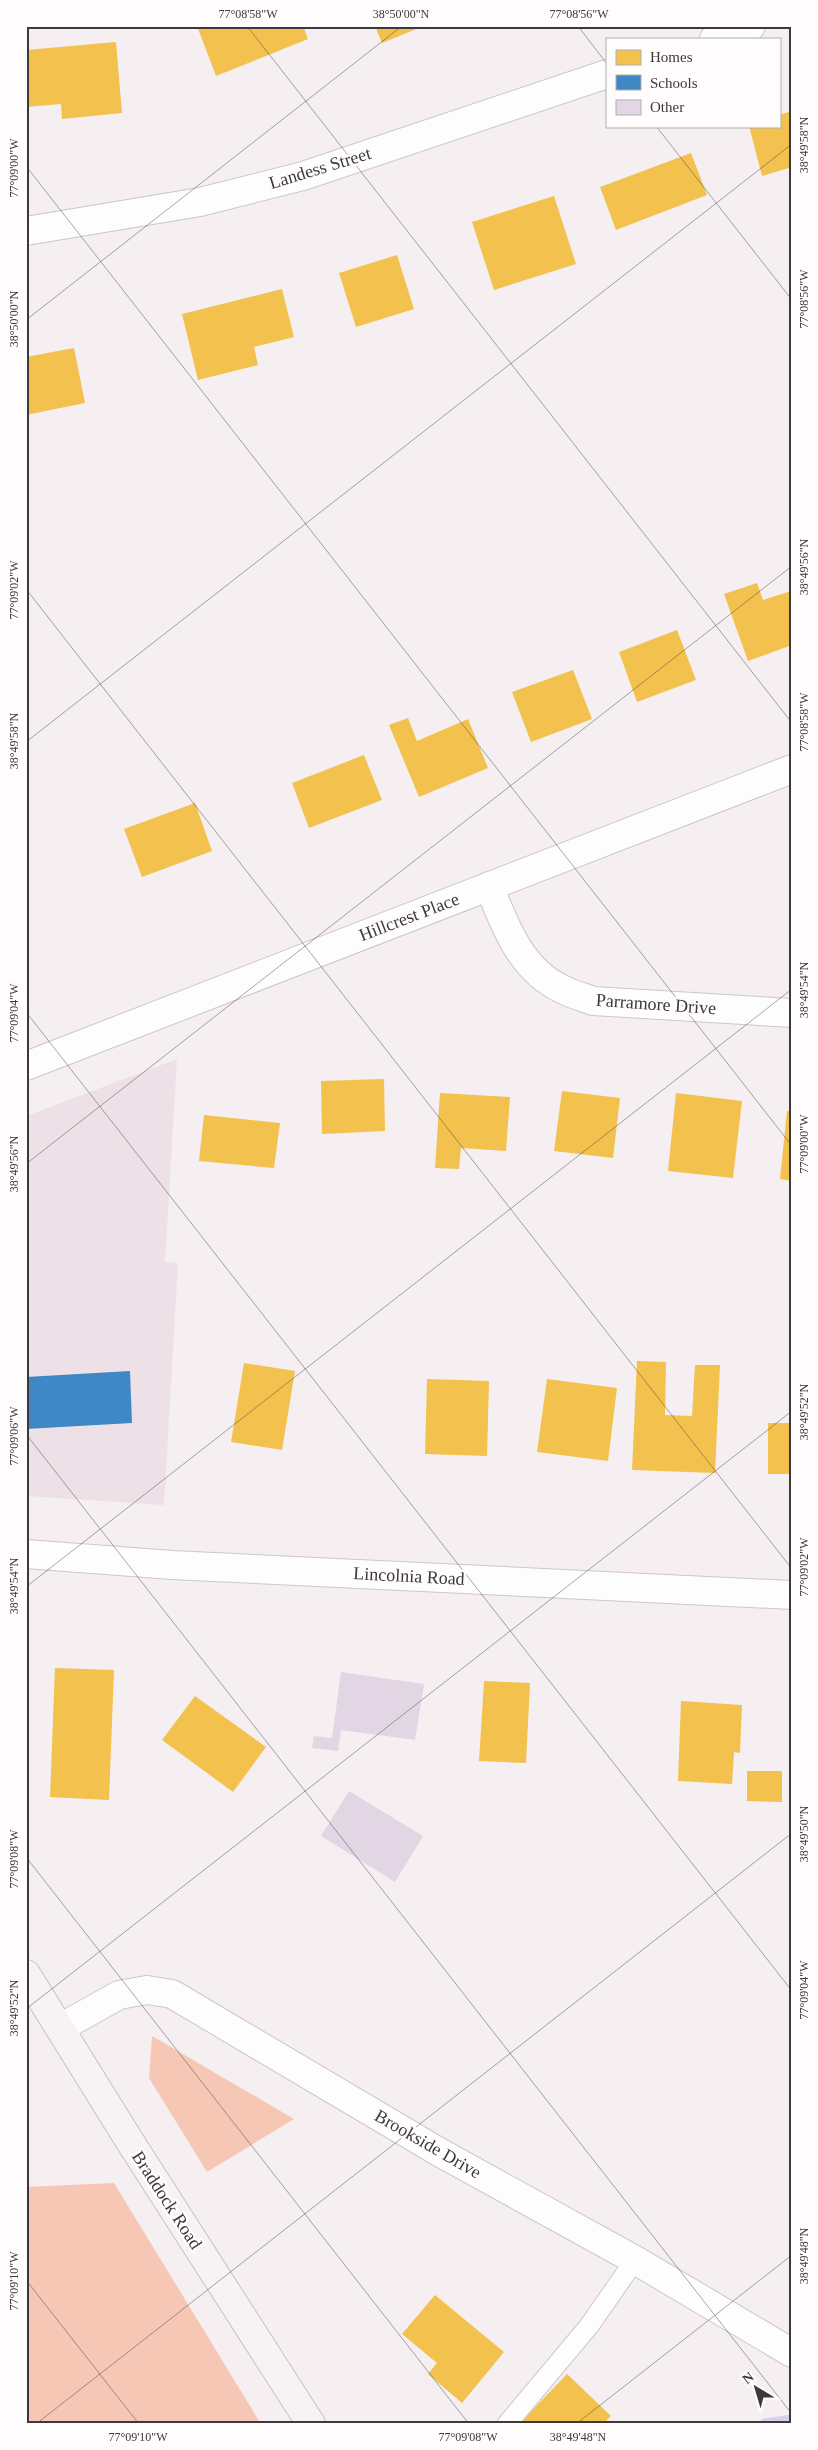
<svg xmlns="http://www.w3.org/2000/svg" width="818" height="2450" viewBox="0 0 818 2450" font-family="Georgia,serif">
	<rect width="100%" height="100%" fill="#f5eff2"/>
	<path fill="#eee0e7" d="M177,1059l-12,203 13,1 -14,242 -138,-9v-380z"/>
	<path fill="#f6c7b4" d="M152,2036l142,83 -87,53 -58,-94z
		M114,2183l147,241h-235v-237z"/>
	<path fill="#f2c14e" d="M197,26h106l5,13 -92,37z
		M375,26h49l-42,17z
		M116,42l6,71 -60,6 -1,-15 -35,3v-57z
		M792,111v56l-30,9 -13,-50h30v-11z
		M691,153l16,42 -91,35 -16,-43z
		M554,196l22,68 -82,26 -22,-68z
		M397,255l17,54 -58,18 -17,-54z
		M282,289l12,48 -40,10 4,18 -60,15 -16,-66z
		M74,348l11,55 -59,12v-58z
		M757,583l6,17 28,-9 1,54 -44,16 -24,-67z
		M677,630l19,50 -59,22 -18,-50z
		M573,670l19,49 -61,23 -19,-50z
		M408,718l9,23 51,-22 20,49 -69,29 -30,-72z
		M364,755l18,45 -73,28 -17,-45z
		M195,803l17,48 -70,26 -18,-48z
		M384,1079l1,52 -63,3 -1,-53z
		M562,1091l58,7 -7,60 -59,-7z
		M440,1093l70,4 -4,54 -45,-3 -2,21 -24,-1z
		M676,1093l66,8 -9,77 -65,-7z
		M787,1111h5v70l-12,-2z
		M204,1115l76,8 -6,45 -75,-7z
		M637,1361l29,1 -1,53 27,1 3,-51h25l-5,108 -83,-3z
		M244,1363l51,8 -13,79 -51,-8z
		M427,1379l62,2 -2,75 -62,-2z
		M547,1379l70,9 -9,73 -71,-9z
		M768,1423h24v51h-24z
		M55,1668l59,2 -5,130 -59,-3z
		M484,1681l46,2 -4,80 -47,-2z
		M195,1696l71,51 -33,45 -71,-52z
		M681,1701l61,4 -2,48 -6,-1 -2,32 -54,-3z
		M747,1771h35v31l-35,-1z
		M435,2295l69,57 -42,51 -34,-29 9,-11 -35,-29z
		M567,2374l44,42 -8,8h-84z"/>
	<path fill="#3f88c5" d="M130,1371l2,52 -106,6v-52z"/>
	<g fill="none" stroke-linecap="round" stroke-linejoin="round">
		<path stroke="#d6d0f2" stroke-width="11" d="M765,2424l27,-4"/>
	</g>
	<path fill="#e3d6e4" d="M341,1672l83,12 -9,56 -74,-10 -3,21 -26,-3 2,-12 18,2z
		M349,1791l74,45 -28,46 -74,-46z"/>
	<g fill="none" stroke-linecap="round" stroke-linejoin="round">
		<g stroke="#ccc7c9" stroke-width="21">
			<path id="lane" d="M507,2424l82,-98 46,-66"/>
		</g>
		<g stroke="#ccc7c9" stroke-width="30">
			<path id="street" d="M714,39l37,-13
				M26,231l174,-29 103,-26 304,-102
				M489,886c16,40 32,85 75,104 9,5 20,7 29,11l199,12
				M26,1066l766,-297"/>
		</g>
		<g stroke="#ccc7c9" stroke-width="30">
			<path id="secondary" d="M26,1554l146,11 620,30
				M60,2028l59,-33 28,-5 25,4 267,158 196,108 157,93"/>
		</g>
		<g stroke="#cac0c1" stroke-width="30">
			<path id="primary" d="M26,1974l103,166 182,284"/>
		</g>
		<use href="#lane" stroke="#fefdfd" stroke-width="19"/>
		<use href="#street" stroke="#fefdfd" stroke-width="28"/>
		<use href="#secondary" stroke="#fefdfd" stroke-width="28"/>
		<use href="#primary" stroke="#f7f2f3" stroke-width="28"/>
	</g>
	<path fill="none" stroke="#3d393b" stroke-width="1" stroke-opacity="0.45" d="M247,26l545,697M578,26l29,38M656,126l136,174M26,166l766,980M26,320l376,-294M26,589l766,980M26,742l766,-598M26,1012l766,979M26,1164l766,-598M26,1434l766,980M26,1587l766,-598M26,1857l443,567M26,2009l766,-598M26,2280l113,144M36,2424l756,-591M576,2424l216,-169"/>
	<g text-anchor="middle" stroke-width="5" stroke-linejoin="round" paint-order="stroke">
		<g font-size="18" fill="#3d393b" stroke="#fffcfd">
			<text transform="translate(320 168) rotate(-17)" y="6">Landess Street</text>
			<text transform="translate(409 917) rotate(-21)" y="6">Hillcrest Place</text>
			<text transform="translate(656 1004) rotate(4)" y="6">Parramore Drive</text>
			<text transform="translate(409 1576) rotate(3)" y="6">Lincolnia Road</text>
			<text transform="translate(428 2144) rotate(30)" y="6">Brookside Drive</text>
			<text transform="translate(167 2200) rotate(57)" y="6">Braddock Road</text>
		</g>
	</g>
	<rect width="818" height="2450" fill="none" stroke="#fffcfd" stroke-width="55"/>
	<rect x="606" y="38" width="175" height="90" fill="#fffcfd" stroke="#b1aeaf"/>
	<rect x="616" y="50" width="25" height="15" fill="#f2c14e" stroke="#b1aeaf"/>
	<text x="650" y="62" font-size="15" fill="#3d393b">Homes</text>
	<rect x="616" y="75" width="25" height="15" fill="#3f88c5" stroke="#b1aeaf"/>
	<text x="650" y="88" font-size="15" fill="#3d393b">Schools</text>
	<rect x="616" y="100" width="25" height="15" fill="#e3d6e4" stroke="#b1aeaf"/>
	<text x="650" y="112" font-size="15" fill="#3d393b">Other</text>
	<g transform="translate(756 2388) rotate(322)" stroke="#fffcfd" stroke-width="4" paint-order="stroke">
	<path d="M0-4L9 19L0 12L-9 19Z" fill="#3d393b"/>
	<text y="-8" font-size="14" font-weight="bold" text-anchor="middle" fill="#3d393b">N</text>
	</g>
	<rect x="28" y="28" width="762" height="2394" fill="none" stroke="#3d393b" stroke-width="2"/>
	<g font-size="12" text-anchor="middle" fill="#3d393b">
		<text x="248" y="18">77°08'58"W</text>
		<text x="401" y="18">38°50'00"N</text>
		<text x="579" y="18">77°08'56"W</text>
		<text transform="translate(804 145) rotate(-90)" y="4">38°49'58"N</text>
		<text transform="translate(14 168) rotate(-90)" y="4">77°09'00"W</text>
		<text transform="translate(804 299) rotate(-90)" y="4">77°08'56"W</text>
		<text transform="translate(14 319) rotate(-90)" y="4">38°50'00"N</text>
		<text transform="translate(804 567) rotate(-90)" y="4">38°49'56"N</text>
		<text transform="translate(14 590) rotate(-90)" y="4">77°09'02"W</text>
		<text transform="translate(804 722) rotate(-90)" y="4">77°08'58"W</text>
		<text transform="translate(14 741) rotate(-90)" y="4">38°49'58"N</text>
		<text transform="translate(804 990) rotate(-90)" y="4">38°49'54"N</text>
		<text transform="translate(14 1013) rotate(-90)" y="4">77°09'04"W</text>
		<text transform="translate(804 1144) rotate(-90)" y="4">77°09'00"W</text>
		<text transform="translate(14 1164) rotate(-90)" y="4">38°49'56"N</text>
		<text transform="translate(804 1412) rotate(-90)" y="4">38°49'52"N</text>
		<text transform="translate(14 1436) rotate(-90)" y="4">77°09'06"W</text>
		<text transform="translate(804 1567) rotate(-90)" y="4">77°09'02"W</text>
		<text transform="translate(14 1586) rotate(-90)" y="4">38°49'54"N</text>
		<text transform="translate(804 1834) rotate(-90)" y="4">38°49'50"N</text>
		<text transform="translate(14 1859) rotate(-90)" y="4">77°09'08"W</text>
		<text transform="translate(804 1990) rotate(-90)" y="4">77°09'04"W</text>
		<text transform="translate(14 2008) rotate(-90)" y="4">38°49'52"N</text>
		<text transform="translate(804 2256) rotate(-90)" y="4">38°49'48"N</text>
		<text transform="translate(14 2281) rotate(-90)" y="4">77°09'10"W</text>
		<text x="138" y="2441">77°09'10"W</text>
		<text x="468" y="2441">77°09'08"W</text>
		<text x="578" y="2441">38°49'48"N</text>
	</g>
</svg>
